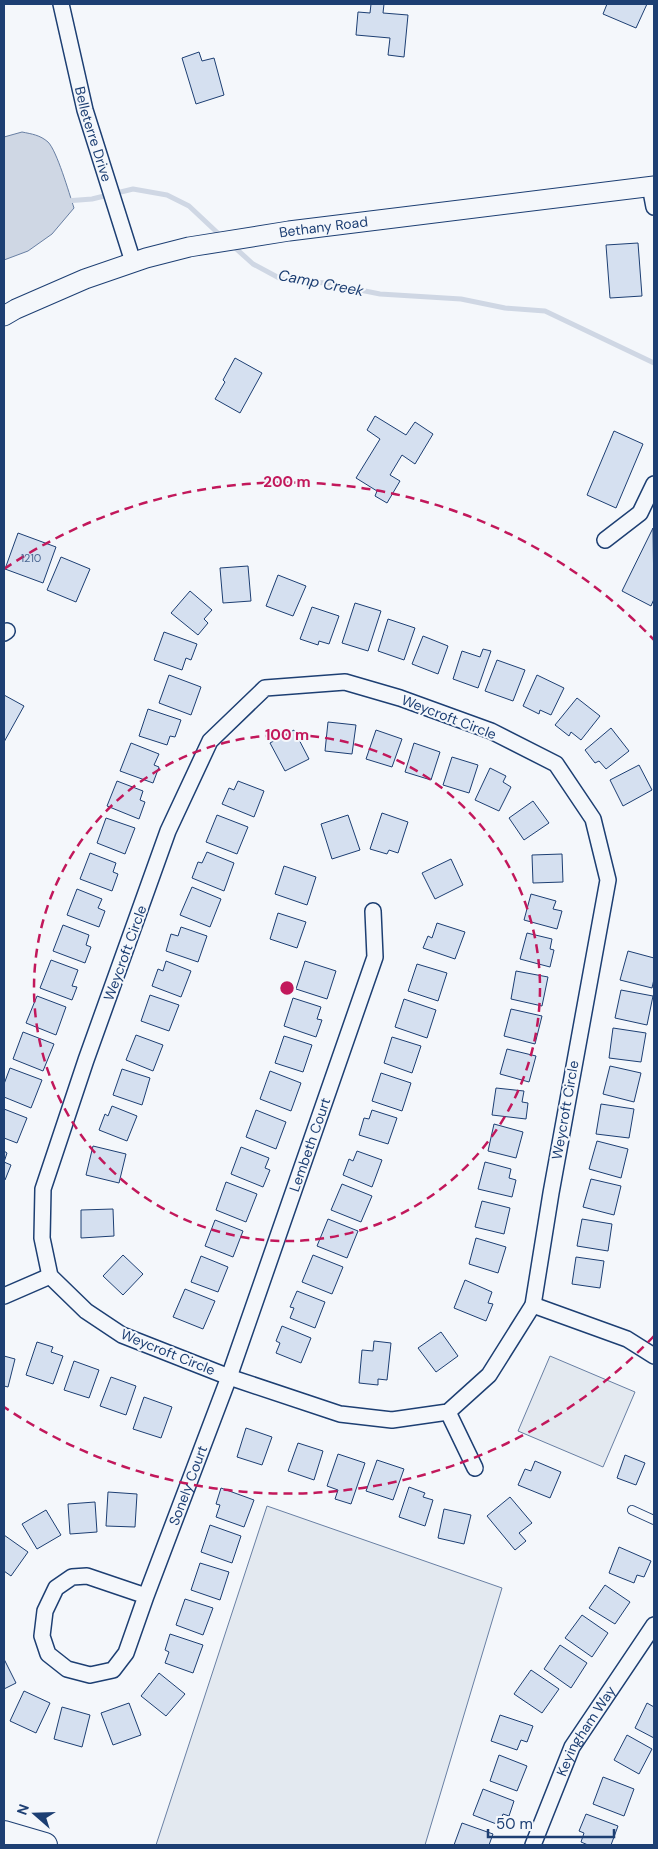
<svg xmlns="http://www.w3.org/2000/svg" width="658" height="1849" viewBox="0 0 658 1849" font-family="'DM Sans',sans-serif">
	<rect width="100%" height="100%" fill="#f4f7fb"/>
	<path fill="#e3e9f0" stroke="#687fa3" d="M550,1356l85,36 -32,75 -85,-36z
		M267,1506l235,82 -77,257h-269z"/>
	<path fill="#cfd7e4" stroke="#687fa3" d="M22,132c10,2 18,3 26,10 9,9 21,51 26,66l-22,26 -24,17 -24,9v-123z"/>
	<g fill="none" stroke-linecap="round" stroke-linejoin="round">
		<path stroke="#cfd7e4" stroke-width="5" d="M66,201l26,-2 41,-10 34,6 22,11 33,31
			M232,245l21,19 28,15 44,4 55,11 81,5 44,9 40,3 109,52"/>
	</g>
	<path fill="#d5e0f0" stroke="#1d3f73" d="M371,4h13l-1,9 25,2 -4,42 -16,-2 2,-17 -34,-3 2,-23 12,1z
		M607,4h40l-11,24 -33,-14z
		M199,52l3,9 12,-3 10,37 -28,9 -14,-46z
		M638,243l4,53 -32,2 -4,-53z
		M235,358l27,15 -22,40 -25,-14 10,-17 -2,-2z
		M375,416l31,19 9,-13 18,12 -18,30 -13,-9 -12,20 10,6 -13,22 -12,-7 2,-5 -21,-13 24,-39 -13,-9z
		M614,431l29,13 -27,64 -29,-13z
		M653,528l1,71 -3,7 -29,-15z
		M18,533l38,14 -13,36 -38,-14z
		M61,557l29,12 -14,33 -29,-12z
		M248,566l3,35 -28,2 -3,-35z
		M278,575l28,11 -13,30 -27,-10z
		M190,591l22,19 -8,9 4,4 -10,12 -27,-22z
		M355,603l26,8 -13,40 -26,-8z
		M312,607l27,9 -10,28 -10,-3 -1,4 -18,-6z
		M388,619l27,9 -11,32 -26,-9z
		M164,632l33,12 -6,16 -5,-2 -4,12 -28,-10z
		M423,636l25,10 -10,28 -26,-10z
		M483,649l8,2 -13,37 -25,-9 9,-28 18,6z
		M497,660l28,10 -12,31 -28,-10z
		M169,675l32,12 -10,28 -32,-12z
		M537,675l27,13 -13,27 -11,-5 -1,4 -16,-8z
		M4,695l20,11 -20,36z
		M577,698l23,18 -19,24 -10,-8 -2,4 -14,-11z
		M148,709l33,11 -6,17 -5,-1 -3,9 -28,-9z
		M328,722l28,3 -4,29 -27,-3z
		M611,728l18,23 -23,18 -7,-8 -4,2 -10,-13z
		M294,730l15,29 -24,12 -15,-28z
		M376,730l26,9 -10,28 -26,-8z
		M131,743l28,11 -5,11 5,2 -6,16 -33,-12z
		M414,743l26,9 -9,28 -26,-8z
		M452,757l26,8 -9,28 -26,-8z
		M639,765l13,25 -29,16 -13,-26z
		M490,768l16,8 -3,6 8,5 -12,24 -24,-11z
		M117,781l26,10 -3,9 5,2 -6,17 -32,-13z
		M238,781l26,10 -10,26 -32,-13 7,-16 5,2z
		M533,801l16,22 -25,17 -15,-22z
		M382,813l26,9 -10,31 -9,-3 -2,4 -17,-5z
		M217,815l31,12 -11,27 -31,-12z
		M348,815l12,35 -28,9 -11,-35z
		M106,818l29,10 -10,26 -28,-11z
		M207,852l27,11 -10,28 -32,-13 6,-16 4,1z
		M90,853l26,10 -3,9 5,2 -6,17 -32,-12z
		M562,854l1,28 -30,1 -1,-28z
		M451,859l12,26 -28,14 -13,-26z
		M284,866l32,11 -9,28 -32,-11z
		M192,887l29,12 -11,28 -30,-12z
		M77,889l25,10 -4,9 7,3 -6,16 -32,-12z
		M531,894l25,7 -3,8 9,2 -5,18 -33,-9z
		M278,913l28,9 -9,26 -27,-9z
		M437,923l28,9 -10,27 -32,-11 5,-12 4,2z
		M63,925l26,10 -3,10 5,2 -6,16 -32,-12z
		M181,927l26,9 -9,26 -32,-11 5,-17 7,2z
		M527,933l25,6 -2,10 4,1 -4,17 -30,-8z
		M628,951l26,7v21l-2,9 -32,-8z
		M51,960l27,10 -6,16 5,1 -5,13 -32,-12z
		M166,961l25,10 -10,26 -29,-11 6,-17 5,2z
		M305,961l31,10 -9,28 -31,-10z
		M417,964l30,9 -9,28 -30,-10z
		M516,971l32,6 -6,29 -31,-7z
		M621,990l32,6 -6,29 -32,-7z
		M150,995l29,10 -10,26 -28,-10z
		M37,996l29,11 -10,28 -30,-12z
		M293,998l28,9 -4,12 5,1 -6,17 -32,-11z
		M404,999l32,11 -9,28 -32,-11z
		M511,1009l31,7 -7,28 -31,-8z
		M613,1028l33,5 -5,29 -32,-4z
		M23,1032l31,12 -11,27 -30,-12z
		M136,1035l27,10 -10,26 -27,-11z
		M284,1036l28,9 -9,27 -28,-9z
		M392,1037l29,9 -9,27 -28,-10z
		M507,1049l29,7 -7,26 -29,-8z
		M610,1066l31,7 -7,29 -31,-8z
		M10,1068l32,12 -11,28 -27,-11v-13z
		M122,1069l28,9 -8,27 -29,-10z
		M270,1071l31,12 -10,28 -31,-12z
		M381,1073l30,10 -9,28 -30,-10z
		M496,1088l28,3 -2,11 6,1 -2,16 -34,-4z
		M601,1104l33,5 -5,29 -33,-4z
		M112,1106l25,10 -10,25 -28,-11 6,-16 3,2z
		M4,1109l23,9 -10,25 -13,-5z
		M256,1110l30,12 -10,27 -30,-12z
		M372,1110l25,8 -9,26 -29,-9 5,-17 5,1z
		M494,1124l29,8 -7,26 -28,-7z
		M597,1141l31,8 -7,29 -32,-9z
		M93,1146l33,8 -7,29 -33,-8z
		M241,1147l28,11 -4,10 5,2 -7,17 -32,-13z
		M4,1151l3,2 -3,9 7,3 -6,15 -1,-1z
		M357,1151l25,9 -10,27 -29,-12 6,-16 4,2z
		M485,1162l26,7 -2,9 7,2 -4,17 -34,-8z
		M591,1179l30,7 -7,29 -31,-8z
		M226,1182l31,12 -11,28 -30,-12z
		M342,1184l30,12 -11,26 -30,-12z
		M482,1201l28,7 -6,26 -29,-7z
		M113,1209l1,27 -33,2v-28z
		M328,1219l30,12 -11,27 -30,-12z
		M582,1219l30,5 -4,27 -31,-5z
		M215,1220l28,11 -10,26 -28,-11z
		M476,1238l30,9 -8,26 -29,-9z
		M123,1255l20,19 -20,21 -20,-19z
		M313,1255l30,12 -11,27 -30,-12z
		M201,1256l27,11 -10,25 -27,-10z
		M576,1257l28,4 -4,27 -28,-4z
		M465,1280l27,12 -4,11 5,1 -7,17 -32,-13z
		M185,1289l30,12 -12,28 -30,-12z
		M297,1291l28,11 -10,26 -25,-10 4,-10 -4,-1z
		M282,1326l29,12 -10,25 -25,-10 4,-10 -4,-2z
		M441,1332l17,24 -22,16 -18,-24z
		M374,1341l17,2 -4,37 -9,-1v6l-19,-2 3,-33 11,1z
		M37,1342l16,5 -2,5 12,4 -10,28 -27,-9z
		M4,1356l11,3 -7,28 -4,-1z
		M74,1361l25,9 -10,28 -25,-8z
		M111,1377l25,9 -10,29 -26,-9z
		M144,1397l28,10 -11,31 -28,-9z
		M246,1428l26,9 -10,28 -25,-8z
		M298,1443l25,8 -9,29 -26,-9z
		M338,1454l27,9 -14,41 -16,-5 3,-9 -11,-4z
		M625,1455l20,8 -9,22 -19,-7z
		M377,1460l27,9 -11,31 -27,-9z
		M535,1461l26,11 -11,26 -32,-13 7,-16 6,2z
		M409,1487l16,6 -2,4 10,3 -8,26 -26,-9z
		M221,1488l33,12 -10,27 -28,-10 4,-12 -4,-1z
		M108,1492l29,2 -2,33 -29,-1z
		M510,1497l22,26 -13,10 7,8 -11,9 -28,-34z
		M95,1502l2,30 -27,2 -2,-30z
		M444,1509l27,6 -7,29 -26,-6z
		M46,1510l15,25 -24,14 -15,-25z
		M210,1525l31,11 -9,27 -31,-11z
		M4,1535l24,17 -17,24 -7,-5z
		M619,1547l32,14 -7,16 -7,-2 -3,8 -25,-10z
		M200,1563l29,9 -9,28 -29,-10z
		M605,1585l25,17 -15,22 -26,-16z
		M185,1599l28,9 -10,27 -27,-10z
		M582,1615l26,18 -16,24 -27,-19z
		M170,1634l33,11 -10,28 -28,-10 4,-11 -4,-2z
		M560,1645l27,18 -16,25 -27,-19z
		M4,1659l12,24 -12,6z
		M531,1670l28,19 -17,24 -28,-19z
		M159,1673l26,21 -19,22 -25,-20z
		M24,1691l26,12 -14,30 -26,-12z
		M129,1703l12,32 -28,10 -12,-32z
		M647,1703l7,4v31l-19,-10z
		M62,1707l28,8 -8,32 -28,-8z
		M500,1715l33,11 -6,16 -6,-2 -4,10 -26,-9z
		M627,1735l25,14 -13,25 -25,-14z
		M499,1755l28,11 -10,25 -27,-10z
		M603,1777l31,12 -10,27 -31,-12z
		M483,1789l31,12 -5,15 -6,-2 -4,11 -26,-10z
		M586,1814l32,12 -7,19h-23l-7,-3 3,-9 -5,-2z
		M462,1823l31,11 -4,11h-35z"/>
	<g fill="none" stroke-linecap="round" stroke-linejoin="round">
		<g stroke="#1d3f73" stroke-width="10">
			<path id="service" d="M632,1510l22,10"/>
		</g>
		<g stroke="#1d3f73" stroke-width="18">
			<g id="minor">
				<path id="s1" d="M61,4l24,106 48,152"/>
				<path d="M650,186l4,21"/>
				<path d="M605,540l35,-27 14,-29"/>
				<path d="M4,633l3,-2"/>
				<path d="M345,682l55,16 91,33 65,33 37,55 15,61 -57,313 -18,112 -44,70 -41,37 -56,8 -52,-6 -111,-37 -107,-42 -36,-24 -36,-35 -8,-38 1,-49 43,-129 82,-229 42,-90 55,-53z"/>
				<path d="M4,1296l46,-20"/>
				<path d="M533,1305l94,34 27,17"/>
				<path d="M448,1412l27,56"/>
				<path id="s2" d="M146,1596l-59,-20 -15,1 -16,11 -11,23 -3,25 6,18 19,15 23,6 23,-5 13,-17 20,-57 83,-219 146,-420 -2,-46"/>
				<path id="s3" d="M533,1845l39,-98 82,-122"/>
			</g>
		</g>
		<g stroke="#1d3f73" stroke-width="21">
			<g id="tertiary">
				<path id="s4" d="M4,316l12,-7 69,-30 61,-21 43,-11 100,-16 365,-45"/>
			</g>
		</g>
		<g stroke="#1d3f73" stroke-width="26">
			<path id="primary" d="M4,1833l41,12"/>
		</g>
		<use href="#service" stroke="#f4f7fb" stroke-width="8"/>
		<use href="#minor" stroke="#f4f7fb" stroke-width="15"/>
		<use href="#tertiary" stroke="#f4f7fb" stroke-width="19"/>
		<use href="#primary" stroke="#f4f7fb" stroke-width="24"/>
	</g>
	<g fill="none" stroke="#c2185b" stroke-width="2.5" stroke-dasharray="9 6">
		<circle cx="287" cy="988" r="253"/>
		<path d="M654 1336A506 506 0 0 1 4 1407M4 569A506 506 0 0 1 654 640"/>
	</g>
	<g text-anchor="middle" stroke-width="4" stroke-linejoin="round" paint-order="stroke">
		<g font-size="11" fill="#4b6792">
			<text x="31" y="562">1210</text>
		</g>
		<g font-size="14" fill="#1d3f73" stroke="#f4f7fb">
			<text dy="5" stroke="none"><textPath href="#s1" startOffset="134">Belleterre Drive</textPath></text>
			<text dy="5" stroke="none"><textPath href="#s4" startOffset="334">Bethany Road</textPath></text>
			<text transform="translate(449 717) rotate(21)" y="5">Weycroft Circle</text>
			<text transform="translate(125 953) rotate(-70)" y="5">Weycroft Circle</text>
			<text transform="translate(565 1110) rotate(-80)" y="5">Weycroft Circle</text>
			<text dy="5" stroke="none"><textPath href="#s2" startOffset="800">Lembeth Court</textPath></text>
			<text transform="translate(168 1352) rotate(22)" y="5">Weycroft Circle</text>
			<text dy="5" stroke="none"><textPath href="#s2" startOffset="438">Sonely Court</textPath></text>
			<text dy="5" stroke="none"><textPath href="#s3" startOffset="126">Keyingham Way</textPath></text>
		</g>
		<g font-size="15" font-style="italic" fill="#1d3f73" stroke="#f4f7fb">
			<text transform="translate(321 283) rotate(11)" y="5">Camp Creek</text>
		</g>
	</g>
	<circle cx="287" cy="988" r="8" fill="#c2185b" stroke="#f4f7fb" stroke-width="2.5"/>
	<g font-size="15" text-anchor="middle" font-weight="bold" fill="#c2185b" stroke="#f4f7fb" stroke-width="4" stroke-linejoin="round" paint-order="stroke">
		<text x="287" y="487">200 m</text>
		<text x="287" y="740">100 m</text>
	</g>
	<rect width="658" height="1849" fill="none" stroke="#1d3f73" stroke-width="10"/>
	<g transform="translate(35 1814) rotate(290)" stroke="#f4f7fb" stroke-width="4" paint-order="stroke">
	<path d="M0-4L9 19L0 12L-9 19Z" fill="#1d3f73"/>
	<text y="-8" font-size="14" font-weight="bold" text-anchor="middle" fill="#1d3f73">N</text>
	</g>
	<path d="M488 1829v8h126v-8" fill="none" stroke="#1d3f73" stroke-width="2.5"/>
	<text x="496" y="1829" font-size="15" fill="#1d3f73" stroke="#f4f7fb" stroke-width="4" paint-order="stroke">50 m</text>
</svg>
